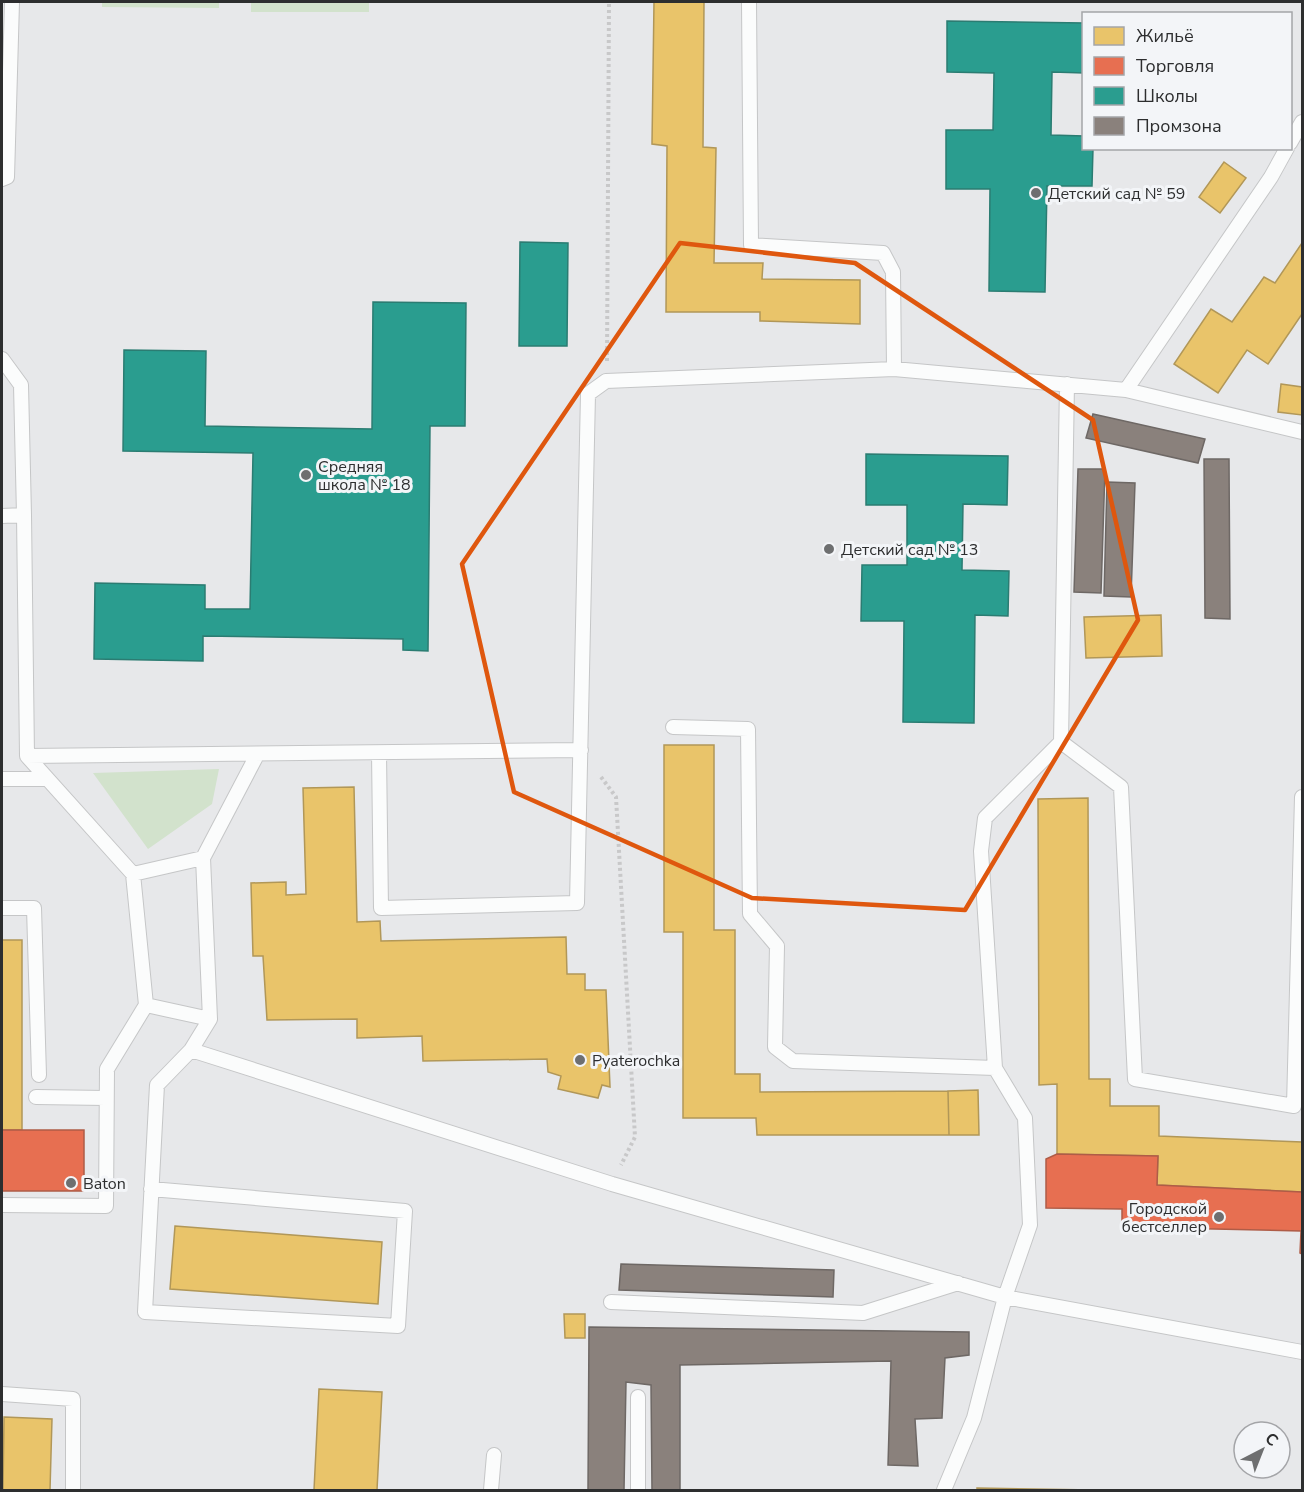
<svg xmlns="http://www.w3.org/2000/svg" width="1304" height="1492" viewBox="0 0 1304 1492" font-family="'Nunito Sans',sans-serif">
	<rect width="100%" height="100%" fill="#e7e8ea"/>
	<path fill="#d2e2cc" d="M102,2h117v6l-117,-1z
		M251,2h118v10h-118z
		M219,769l-7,35 -64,45 -55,-76z"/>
	<path fill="#e9c46a" stroke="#b19758" stroke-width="1.5" d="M654,2h50l-1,145 13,1 -2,115h49l-1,16 98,1v44l-100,-3v-9h-94l1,-166 -15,-2z
		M1224,162l22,16 -26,35 -21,-16z
		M1302,243v71l-34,50 -21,-14 -29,43 -44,-29 37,-55 21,13 32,-45 11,6z
		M1281,384l21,3v28l-24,-3z
		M1161,615l1,41 -76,2 -2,-41z
		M664,745h50v185h21v144h25v18l188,-1 1,44h-192l-1,-17h-73v-186h-19z
		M354,787l3,135 23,-1 1,20 185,-4 1,37h18v16h21l4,97 -8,-2 -4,13 -40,-9 3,-13 -13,-4 -1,-13 -124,2 -1,-25 -65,2v-19l-90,1 -4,-64h-10l-2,-73 35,-1v13l20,-1 -3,-106z
		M1088,798l1,281h21v27h49v30l143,6v50l-145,-7 1,-29 -101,-2v-70l-18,1 -1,-286z
		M2,940h20v190h-20z
		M978,1090l1,45h-30l-1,-44z
		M175,1226l207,16 -4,62 -208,-15z
		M564,1314h21v24h-20z
		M319,1389l63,3 -5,98h-63z
		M4,1417l48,2 -2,71h-47z
		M977,1488l117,2h-117z"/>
	<path fill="#e76f51" stroke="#af5c47" stroke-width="1.5" d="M2,1130h82v61h-82z
		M1057,1154l101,2 -1,29 145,7v62l-2,-1 1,-22 -179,-4v-18l-76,-1v-49z"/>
	<path fill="#2a9d8f" stroke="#2b7c72" stroke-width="1.5" d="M947,21l137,2v50l-32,-1 -1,63 33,1v12h9l-1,38h-45l-2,106 -56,-1 1,-102h-44v-59h47l1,-57 -47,-1z
		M520,242l48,1 -1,103h-48z
		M373,302l93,1 -1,123h-35l-2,225 -25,-1v-11l-200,-3v25l-109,-2 1,-76 110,2v24h45l3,-156 -130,-2 1,-101 82,1 -1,75 167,3z
		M866,454l142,2 -1,49 -44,-1 -1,66 47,1 -1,45 -33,-1 -1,108 -71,-1 1,-101h-43l1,-56h45v-60h-41z"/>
	<path fill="#8a817c" stroke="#6e6865" stroke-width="1.5" d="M1093,414l112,25 -7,24 -112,-25z
		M1204,459h25l1,160 -25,-1z
		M1078,469h27l-4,124 -27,-1z
		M1107,482l28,1 -4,114 -27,-1z
		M621,1264l213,6 -1,27 -214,-7z
		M589,1327l380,5v23l-24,3 -3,60 -27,1 3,47 -30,-1 3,-104 -211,4v125h-28l-1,-105 -25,-3 -2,108h-36z"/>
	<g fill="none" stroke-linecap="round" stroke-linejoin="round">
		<g stroke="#c5c6c7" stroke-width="16">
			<path id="service" d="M749,2l2,243 132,8 10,19 1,97
				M1290,143l12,-21
				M2,179l5,-2 5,-175
				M2,359l19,26 3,130 3,241 106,118 13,131 64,14 -19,31 421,134 393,113 297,55
				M1126,390l145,-213 16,-29
				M2,516l22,-1
				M673,727l75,2 2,185 27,32 -2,101 18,14 202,7
				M1061,742l60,45 14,292 159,27 8,-309
				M379,753l2,155 196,-5 11,-509 18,-13 288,-12 232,21 176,42
				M27,756l554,-6
				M2,779h45l-3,-3
				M203,858l7,161
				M133,874l70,-16 54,-103
				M2,908h32l5,167
				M36,1097l70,1
				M151,1189l254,22 -7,115 -253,-14 12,-227 34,-35
				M2,1205l104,1 1,-137 39,-64
				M611,1302l252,11 95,-30
				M2,1394l71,5v91
				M491,1490l3,-35
				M638,1490v-93
				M944,1490l30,-72 31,-121 25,-72 -5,-107 -30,-50 -14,-217 4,-33 76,-76 6,-358"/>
		</g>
		<path stroke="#c8c8c9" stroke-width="4" stroke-dasharray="3 3" stroke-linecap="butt" d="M607,361l2,-359
			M601,777l15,20 19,340 -14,28"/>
		<use href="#service" stroke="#fbfcfc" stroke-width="14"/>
	</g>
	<path fill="none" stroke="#df570e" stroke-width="4.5" stroke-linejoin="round" d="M680,243l175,20 238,157 45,200 -173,290 -213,-12 -238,-106 -52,-228z"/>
	<g fill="#6e6f70" stroke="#f3f5f8" stroke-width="2">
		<circle cx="1036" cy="193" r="6"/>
		<circle cx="306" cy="475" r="6"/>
		<circle cx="829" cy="549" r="6"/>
		<circle cx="580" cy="1060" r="6"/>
		<circle cx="71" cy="1183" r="6"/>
		<circle cx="1219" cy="1217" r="6"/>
	</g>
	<g text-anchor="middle" stroke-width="6" stroke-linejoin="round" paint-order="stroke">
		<g font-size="16" fill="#2d2e2f" stroke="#f3f5f8" text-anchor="start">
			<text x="1048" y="199">Детский сад № 59</text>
			<text x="318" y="472">Средняя<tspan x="318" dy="18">школа № 18</tspan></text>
			<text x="841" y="555">Детский сад № 13</text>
			<text x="592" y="1066">Pyaterochka</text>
			<text x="83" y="1189">Baton</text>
			<text x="1207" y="1214" text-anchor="end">Городской<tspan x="1207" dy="18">бестселлер</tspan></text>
		</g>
	</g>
	<rect width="1304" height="1492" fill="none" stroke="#2d2e2f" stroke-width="6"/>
	<rect x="1082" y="12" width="210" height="138" fill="#f3f5f8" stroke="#a4a5a8" stroke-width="1.5"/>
	<rect x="1094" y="27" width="30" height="18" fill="#e9c46a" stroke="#a4a5a8" stroke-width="1.5"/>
	<text x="1136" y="42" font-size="18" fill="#2d2e2f">Жильё</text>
	<rect x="1094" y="57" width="30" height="18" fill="#e76f51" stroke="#a4a5a8" stroke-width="1.5"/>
	<text x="1136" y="72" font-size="18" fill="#2d2e2f">Торговля</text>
	<rect x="1094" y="87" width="30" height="18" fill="#2a9d8f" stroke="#a4a5a8" stroke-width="1.5"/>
	<text x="1136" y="102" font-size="18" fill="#2d2e2f">Школы</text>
	<rect x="1094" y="117" width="30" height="18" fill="#8a817c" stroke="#a4a5a8" stroke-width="1.5"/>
	<text x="1136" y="132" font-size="18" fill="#2d2e2f">Промзона</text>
	<g transform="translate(1262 1450) rotate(42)"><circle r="28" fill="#f3f5f8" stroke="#a4a5a8" stroke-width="1.5"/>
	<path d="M0-4.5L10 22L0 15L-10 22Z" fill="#6e6f70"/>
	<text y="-9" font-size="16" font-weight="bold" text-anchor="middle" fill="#2d2e2f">С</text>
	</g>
</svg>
